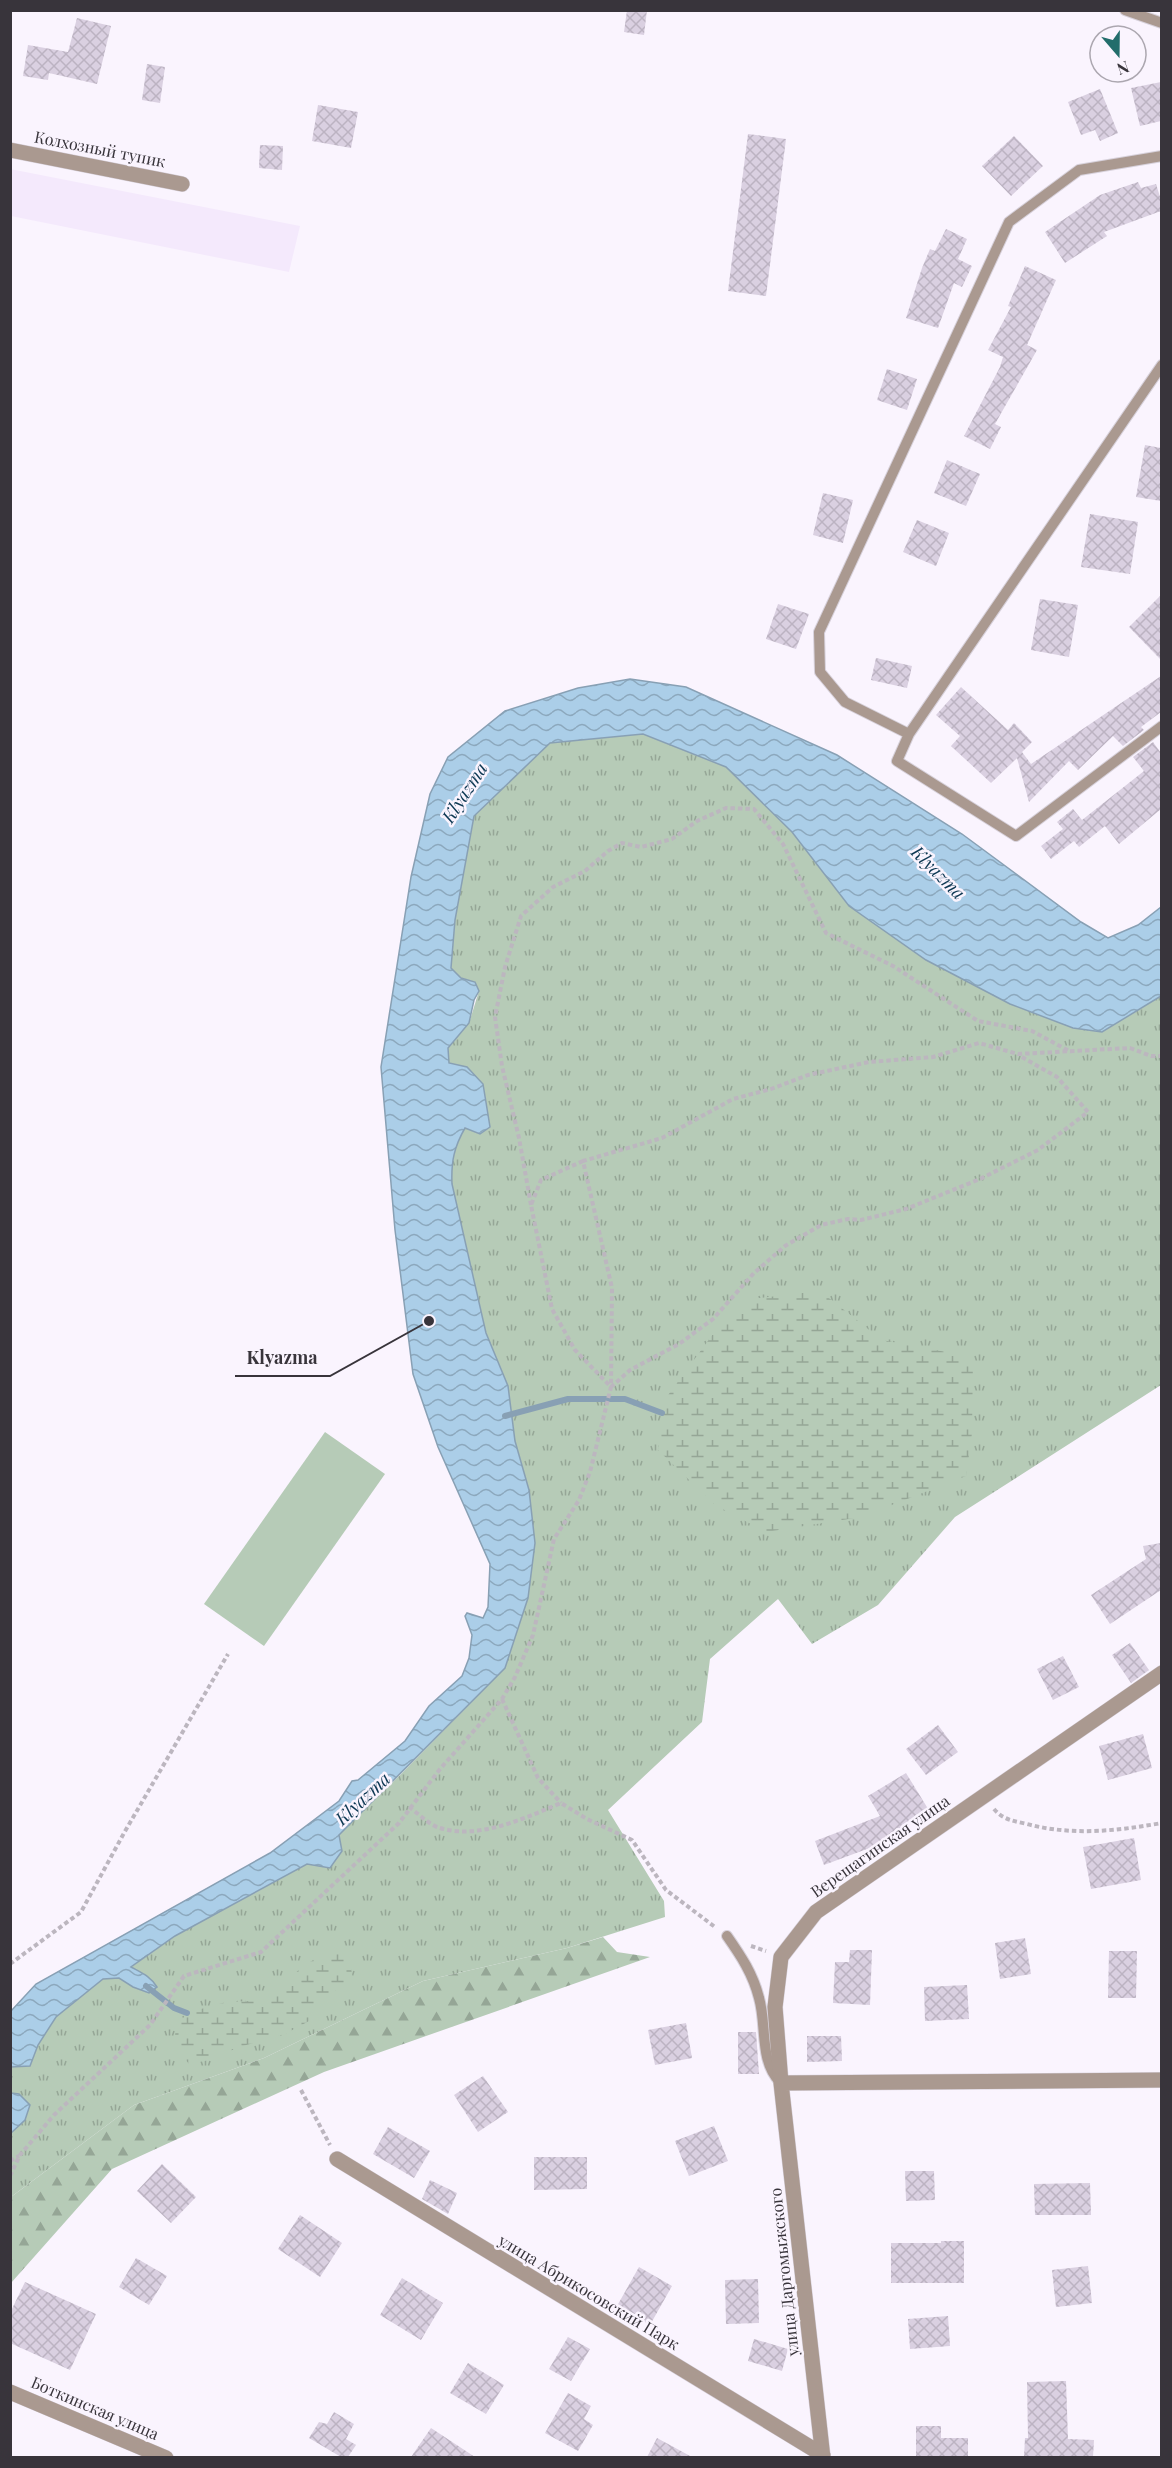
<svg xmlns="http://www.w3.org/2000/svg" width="1172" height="2468" viewBox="0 0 1172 2468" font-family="'Playfair Display',serif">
	<defs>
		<pattern id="grass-tufts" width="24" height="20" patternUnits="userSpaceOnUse" patternTransform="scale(1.5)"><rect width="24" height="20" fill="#b6cbb7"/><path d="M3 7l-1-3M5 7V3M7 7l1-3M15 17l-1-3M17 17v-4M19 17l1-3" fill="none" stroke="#95a696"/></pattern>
		<pattern id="forest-firs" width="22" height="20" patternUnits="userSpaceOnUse" patternTransform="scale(1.5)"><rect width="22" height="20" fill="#b6cbb7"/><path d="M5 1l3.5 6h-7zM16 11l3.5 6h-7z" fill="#95a696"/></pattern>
		<pattern id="wetland-marsh" width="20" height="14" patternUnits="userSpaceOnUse" patternTransform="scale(1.5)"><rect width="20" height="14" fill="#b6cbb7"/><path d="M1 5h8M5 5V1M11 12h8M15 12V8" fill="none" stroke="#95a696"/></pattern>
		<pattern id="water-waves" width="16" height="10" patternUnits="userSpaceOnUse" patternTransform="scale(1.5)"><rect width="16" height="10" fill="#abcee8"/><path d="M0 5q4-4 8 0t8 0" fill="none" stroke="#8ca8bd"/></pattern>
		<pattern id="building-cross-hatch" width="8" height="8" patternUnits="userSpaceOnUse" patternTransform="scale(1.5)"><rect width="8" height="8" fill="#dad0e1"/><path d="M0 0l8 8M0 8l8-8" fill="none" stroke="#bcb3c2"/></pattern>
	</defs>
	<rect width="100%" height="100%" fill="#faf4fe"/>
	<path fill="#f4e9fc" d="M10,169l290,57 -11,46 -278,-56z"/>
	<path fill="url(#grass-tufts)" d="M643,734l83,33 66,65 57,74 253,126 59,-36v389l-206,132 -77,88 -66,39 -34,-45 -68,60 -8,63 -94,88 56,91 1,16 -98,31 -144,33 -159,77 -130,47 -123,92 -1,-64 4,-3 5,-36 -8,-1v-26l19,-1 8,-21 18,-28 47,-38 16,-1 14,9 -3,-19 45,-32 132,-72 93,-89 105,-107 23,-70 1,-108 -14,-49 -7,-55 -22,-53 -34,-149c-1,-22 2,-37 13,-56l15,6 -31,-70 -1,-16 21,-25 10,-32 -4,-9 -14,-4 -10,-10 4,-48 19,-104 76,-73z"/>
	<path fill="url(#forest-firs)" d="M603,1937l14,15 33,5 -326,115 -212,97 -101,114v-86l123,-92 130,-47 159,-77 144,-33z"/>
	<path fill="url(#wetland-marsh)" d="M820,1291l62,49 91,17 -1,76 -6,43 -105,41 -95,15 -51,-27 -57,-55 5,-48 61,-83 27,-20z
		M334,1948l15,10 4,21 -27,18 -17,24 -24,13 -49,14 -21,11 -26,5 -15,-19 2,-18 11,-14 39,-11 25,-1 26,-11 26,-24z"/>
	<path fill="#b6cbb7" d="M325,1432l60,42 -121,172 -60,-42z"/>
	<path fill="url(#water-waves)" stroke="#88a0b4" stroke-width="1.5" d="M630,679l56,8 151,68 125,79 119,88 27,16 30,-13 23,-18v89l-59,36 -29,-4 -63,-24 -84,-44 -77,-54 -57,-74 -66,-65 -83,-33 -93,9 -76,73 -19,104 -4,48 10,10 14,4 4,9 -5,9 -5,23 -21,25 1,15 18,4 16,17 7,43 -10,7 -15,-6c-11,19 -14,34 -13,56l34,149 22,53 7,55 14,49 6,53 -7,55 -23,70 -166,167 3,16 -12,17 -23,-4 -132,72 -44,31c11,6 19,9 26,20l-8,6 -16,-6 -14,-9 -16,1 -47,38 -18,28 -8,21 -19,1v-56l25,-27 234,-131 69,-52 13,-20 6,-1 47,-39 24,-35 33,-30 7,-18 3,-23 -7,-19 2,-3 16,5 5,-11 2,-43 -52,-117 -25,-73 -18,-144 -14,-163 30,-190 19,-83 18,-37 57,-46 73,-23z
		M11,2093l8,1 11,11 -5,15 -14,13z"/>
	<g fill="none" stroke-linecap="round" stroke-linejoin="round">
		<path stroke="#88a0b4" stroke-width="6" d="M505,1416l63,-17h57l37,14
			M146,1986l28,22 13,5"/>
	</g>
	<path fill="url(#building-cross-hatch)" d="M627,10h20l-3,25 -20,-3z
		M77,18l34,8 -14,58 -48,-11 -1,7 -25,-4 5,-31 40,7z
		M147,64l18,3 -5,36 -18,-3z
		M1161,82v39l-21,5 -9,-38z
		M1100,89l18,44 -18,8 -5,-11 -14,5 -13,-33z
		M318,105l40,7 -7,36 -39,-7z
		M748,134l38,5 -20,157 -38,-5z
		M1014,136l29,30 -32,30 -29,-30z
		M260,145l23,1 -1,24 -23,-2z
		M1138,182l3,6 15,-4 5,16v11l-57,21 3,4 -42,27 -20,-31 55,-37z
		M946,229l21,10 -9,20 14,7 -10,21 -8,-4 -16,45 -32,-10 16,-50 8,-19 5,2z
		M1025,266l31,14 -29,65 10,5 -42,74 6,3 -11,22 -26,-13 36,-69 3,-10 -15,-7 23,-43 -3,-1z
		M887,369l30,10 -10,31 -30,-10z
		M1145,445l16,3v53l-25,-4z
		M947,460l33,14 -14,32 -32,-13z
		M823,493l30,7 -10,43 -30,-8z
		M1090,514l48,8 -8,52 -49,-7z
		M917,520l32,13 -13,33 -33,-14z
		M1161,595v65l-32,-33z
		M1040,599l38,6 -9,52 -38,-7z
		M778,604l31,10 -13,35 -30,-10z
		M876,658l36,8 -5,22 -36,-8z
		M1161,676v36l-20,15 3,3 -21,16 -10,-10 -35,34 -9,-9 -40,41 -12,-44 -26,25 -40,-37 9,-10 -24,-21 25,-28 47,43 6,-7 18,19 -10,10 9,12z
		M1153,742l8,11v56l-42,35 -14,-18 -26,21 -5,-6 -23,18 -10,-13 22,-17 -6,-7 16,-13 9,11 62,-49 -11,-14z
		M1161,1543v47l-51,34 -19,-29 55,-36 -3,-13z
		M1130,1643l19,27 -18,13 -19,-28z
		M1063,1656l16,31 -26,13 -16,-31z
		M938,1725l20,27 -32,23 -20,-26z
		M1143,1734l9,34 -44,12 -9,-34z
		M906,1773l24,39 -55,34 -51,19 -9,-24 65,-25 -12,-20z
		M1134,1838l7,42 -50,9 -8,-42z
		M1025,1938l6,36 -31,5 -5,-36z
		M850,1950h22l-2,55 -37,-2 2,-41h14z
		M1109,1951h28l-1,47h-28z
		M967,1985l2,34 -44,2 -1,-34z
		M686,2023l6,35 -37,7 -7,-35z
		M738,2032h18l3,42h-21z
		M807,2036h34l1,25 -35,1z
		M483,2076l25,36 -30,20 -24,-37z
		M714,2126l14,35 -39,15 -14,-35z
		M388,2127l42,24 -16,27 -41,-24z
		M534,2157h53v32l-53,1z
		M162,2164l34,33 -25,26 -34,-32z
		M905,2171h29l1,29 -29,1z
		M430,2180l27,13 -9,21 -26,-15z
		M1090,2183l1,32h-56l-1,-31z
		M300,2215l42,28 -22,34 -42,-28z
		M941,2241h23v42h-73v-40h50z
		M136,2258l31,18 -18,29 -30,-18z
		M1088,2266l4,37 -36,4 -4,-37z
		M639,2267l33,19 -22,39 -33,-19z
		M402,2278l41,25 -22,37 -41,-25z
		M758,2279l1,44 -33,1 -1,-44z
		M25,2282l71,32 -26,56 -60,-27v-30z
		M948,2316l2,30 -40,3 -2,-30z
		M568,2337l22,12 -19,32 -22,-12z
		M754,2339l34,10 -6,22 -34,-10z
		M468,2363l36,22 -18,29 -36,-21z
		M1066,2381l2,58 26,1 -1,17h-69l1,-19h3l-1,-56z
		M568,2393l23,13 -7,13 9,6 -15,26 -33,-18z
		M334,2412l20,12 -8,15 10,6 -8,12h-7l-32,-19 10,-16 8,2z
		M916,2426h25v12h27v19h-52z
		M431,2428l44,29h-64z
		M657,2438l35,19h-45z"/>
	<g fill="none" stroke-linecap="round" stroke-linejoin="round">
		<g stroke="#d7d1db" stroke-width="12">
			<path id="service" d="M1125,10l37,13
				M1162,365l-253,369 -12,27 119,75 146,-110
				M909,734l-64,-32 -25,-30 -1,-40 190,-410 70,-52 83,-14
				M727,1936c14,20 26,38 32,62 8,27 0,63 21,84"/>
		</g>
		<g stroke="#d7d1db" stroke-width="16">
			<path id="minor" d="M10,150l172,34
				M781,2083l381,-3
				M337,2159l486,296
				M823,2458l-42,-375 -6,-76 6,-50 35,-45 346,-239"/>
		</g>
		<g stroke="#d7d1db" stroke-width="16">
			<path id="tertiary" d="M10,2392l156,66"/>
		</g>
		<path stroke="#bcb6bf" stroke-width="4" stroke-dasharray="4.5 3" stroke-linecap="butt" d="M583,1161l-42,19 -10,25 21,104 23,41 36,37 19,-17 49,-26 34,-25 41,-46 31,-27 36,-21 27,-6 13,1 45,-11 74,-30 58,-29 50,-38 -31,-35 -37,-21
			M531,1205l-12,-67 -17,-72 -7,-49 10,-50 16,-51 32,-29 32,-16 23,-20 14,-8 19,4 31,-8 25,-18 29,-13 28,1 29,35 43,89 67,33 85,55 54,10 39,21
			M502,1699l36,79 23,25
			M409,1807c9,6 20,18 31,21 39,12 85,-10 121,-25l26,16 45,21 34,50 49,37
			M994,1809c9,11 20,12 33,15 45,12 89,7 135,-1
			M751,1946l15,5
			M10,1964l71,-52 43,-79 104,-179
			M301,2090l29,55
			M10,2161l9,-5
			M10,2176l10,-21 34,-40 96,-90 34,-49 77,-24 138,-129 41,-54 62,-70 13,-22 18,-42 21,-96 25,-39 11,-28 21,-85 1,-99 -29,-127 79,-23 71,-39 38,-10 37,-14 61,-13 64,-5 46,-14 39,11 112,-6 21,8h11"/>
		<use href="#service" stroke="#aa9990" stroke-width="10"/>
		<use href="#minor" stroke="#aa9990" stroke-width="15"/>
		<use href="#tertiary" stroke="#aa9990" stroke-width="15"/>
	</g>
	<g text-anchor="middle" stroke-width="5" stroke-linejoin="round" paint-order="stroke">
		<g font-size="16" fill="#38343b" stroke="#faf4fe">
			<text transform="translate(100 149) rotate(11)" y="6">Колхозный тупик</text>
			<text transform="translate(880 1846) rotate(-35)" y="6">Верещагинская улица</text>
			<text transform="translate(784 2272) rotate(-96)" y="6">улица Даргомыжского</text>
			<text transform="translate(589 2292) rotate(31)" y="6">улица Абрикосовский Парк</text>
			<text transform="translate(95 2408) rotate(23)" y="6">Боткинская улица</text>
		</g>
		<g font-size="18" font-style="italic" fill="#0d3853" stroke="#faf4fe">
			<text transform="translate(465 793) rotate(-57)" y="6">Klyazma</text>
			<text transform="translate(938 873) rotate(45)" y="6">Klyazma</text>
			<text transform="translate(363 1799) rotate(-43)" y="6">Klyazma</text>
		</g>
	</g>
	<path fill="none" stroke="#38343b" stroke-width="2" d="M429 1321L330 1376H235"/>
	<circle fill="#38343b" stroke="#faf4fe" stroke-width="2" cx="429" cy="1321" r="6"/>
	<g font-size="18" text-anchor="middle" font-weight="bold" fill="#38343b" stroke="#faf4fe" stroke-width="5" stroke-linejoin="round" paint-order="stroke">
		<text x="282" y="1364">Klyazma</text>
	</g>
	<rect width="1172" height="2468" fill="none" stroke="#38343b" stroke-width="24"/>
	<g transform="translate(1118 54) rotate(160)"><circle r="28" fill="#faf4fe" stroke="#aca7b0" stroke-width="1.5"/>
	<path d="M0-4.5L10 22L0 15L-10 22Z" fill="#226d6b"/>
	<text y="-9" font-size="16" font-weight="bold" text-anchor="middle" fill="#38343b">N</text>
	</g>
</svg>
